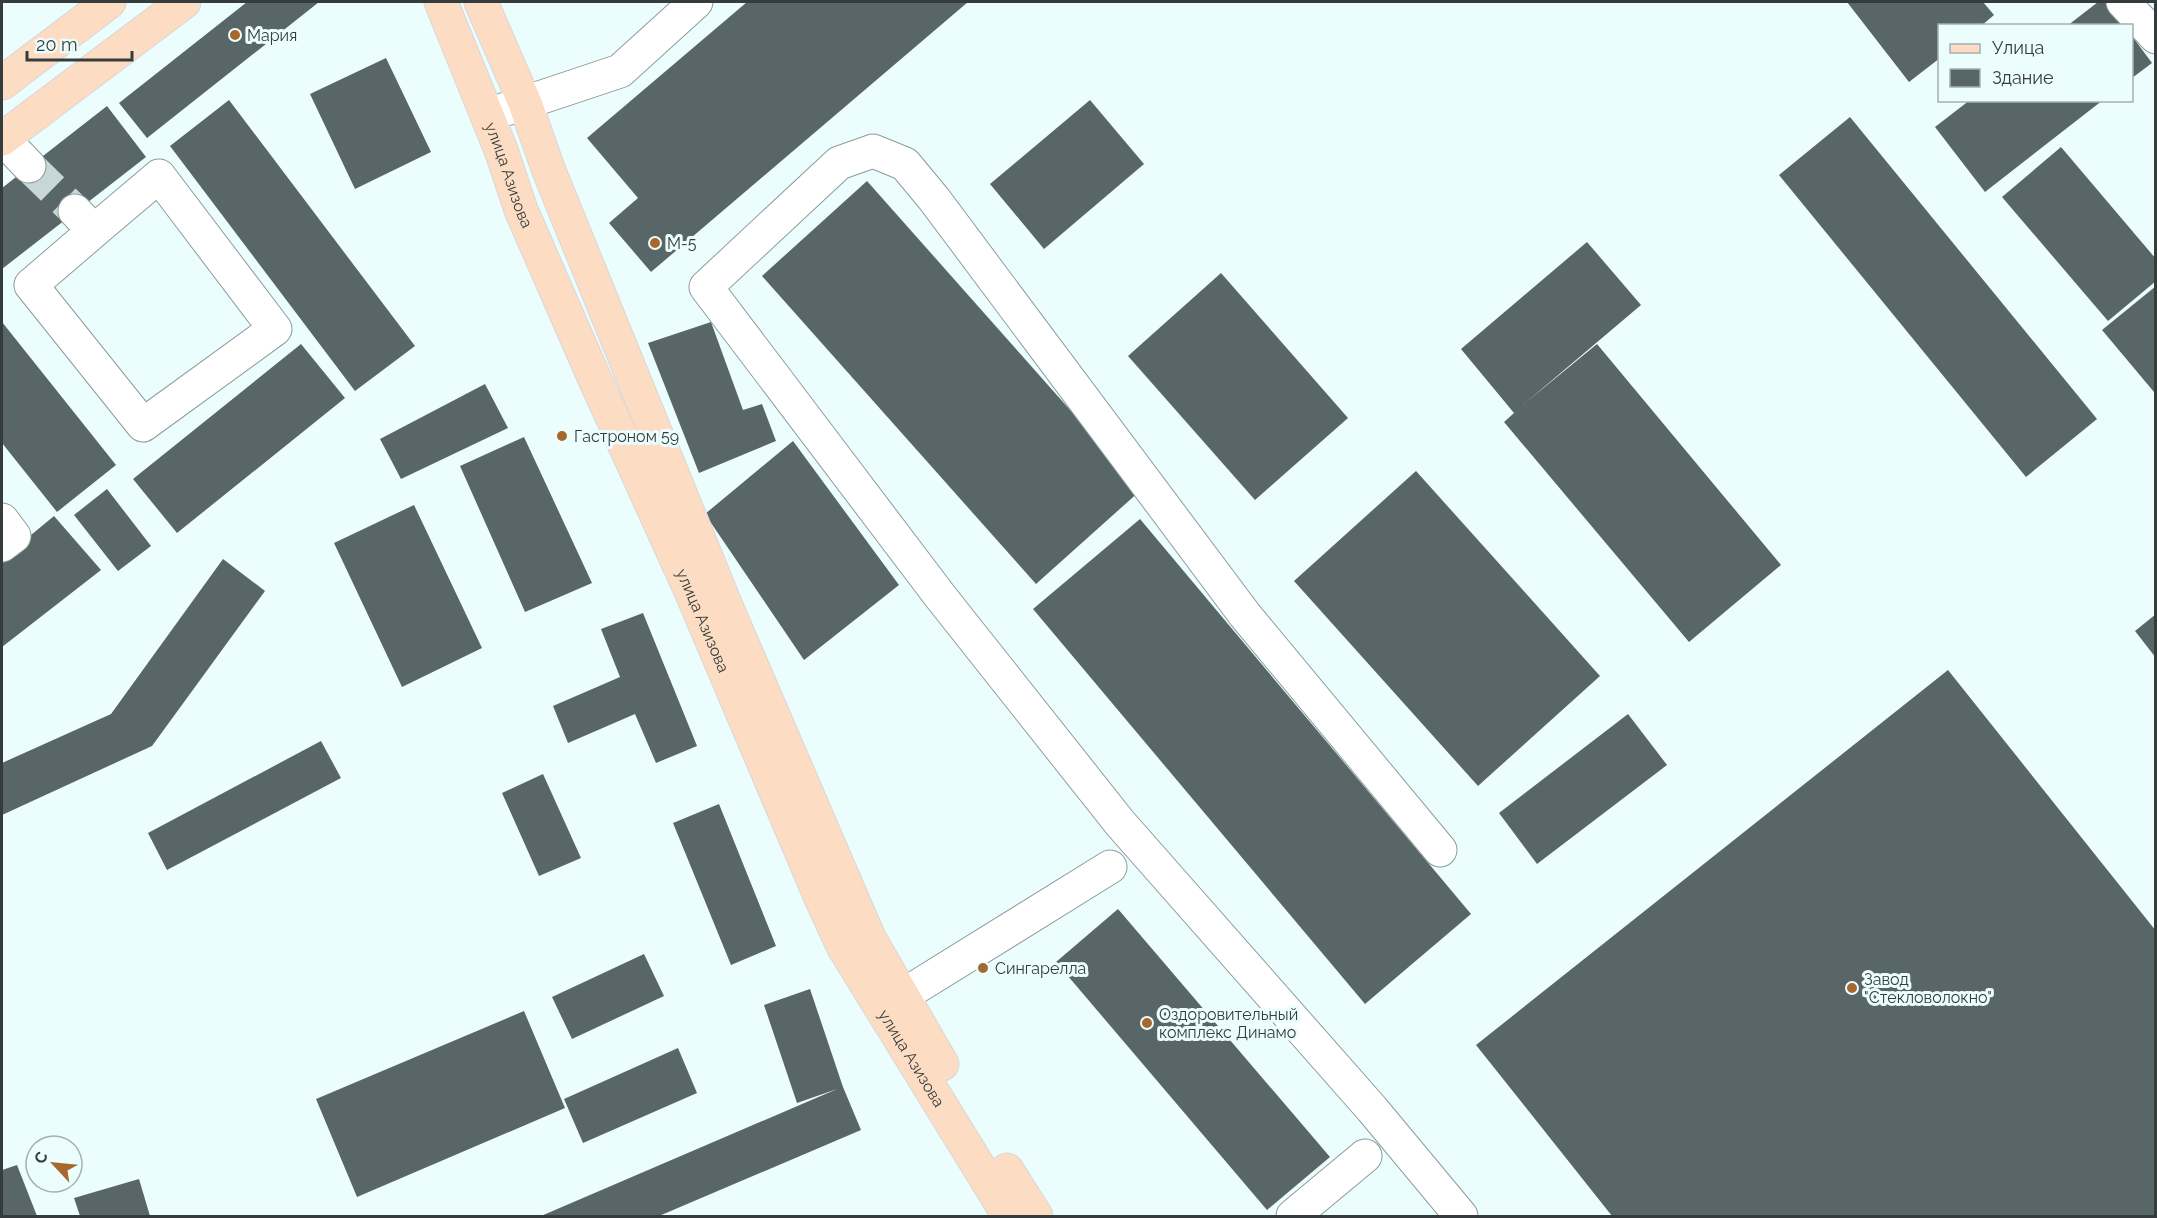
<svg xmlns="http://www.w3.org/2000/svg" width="2157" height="1218" viewBox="0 0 2157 1218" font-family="Raleway,sans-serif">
	<rect width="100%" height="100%" fill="#ecfdfe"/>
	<path fill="#586667" d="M247,2h72l-172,136 -28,-35z
		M747,2h221l-317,270 -42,-49 29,-25 -51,-60z
		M1847,2h136l11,13 -13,11h-41v32l-31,24z
		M2098,2h7l18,24h-56z
		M2132,36l20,27 -20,15z
		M386,58l45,94 -76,37 -45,-95z
		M229,100l186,246 -60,45 -185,-245z
		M1090,100l54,64 -100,85 -54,-65z
		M1970,100h133l-118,92 -50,-65z
		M107,106l39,51 -144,112v-81z
		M1850,117l247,302 -71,58 -247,-302z
		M2061,147l95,112v22l-48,40 -106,-124z
		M867,181l274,309 -105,94 -274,-308z
		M1587,242l54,63 -117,99 73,-60 184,221 -92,77 -185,-220 10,-9 -53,-64z
		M1221,273l127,145 -93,82 -127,-144z
		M2156,286v105l-2,1 -52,-62z
		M2,322l114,143 -59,47 -55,-69z
		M711,322l32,88 19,-6 14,37 -77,32 -51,-130z
		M301,344l44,54 -168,135 -44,-54z
		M485,384l23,44 -107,51 -21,-40z
		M524,437l68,146 -67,29 -65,-146z
		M793,441l106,144 -95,75 -99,-146z
		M1416,471l184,205 -122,110 -184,-205z
		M107,489l44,57 -33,25 -44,-56z
		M414,505l68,143 -80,39 -68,-144z
		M54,516l47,54 -99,77v-88z
		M1140,519l331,395 -106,90 -332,-395z
		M223,559l42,32 -113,155 -150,69v-52l109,-49z
		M643,613l54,133 -41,17 -21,-49 -67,29 -15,-37 67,-29 -19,-48z
		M2156,614v44l-21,-27z
		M1948,670l208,261v285h-544l-136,-171z
		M1628,714l39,51 -130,99 -38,-51z
		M321,741l20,37 -174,92 -19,-37z
		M543,774l38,84 -42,18 -37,-83z
		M719,804l57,142 -45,19 -58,-142z
		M1118,909l212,248 -63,53 -211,-248z
		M644,954l20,42 -92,43 -20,-42z
		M810,989l33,98 18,43 -202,86h-118l296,-127 -40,14 -33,-98z
		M524,1011l41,97 -208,89 -41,-98z
		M678,1048l19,45 -114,50 -19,-44z
		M17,1165l20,51h-35v-46z
		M139,1179l11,37h-70l-6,-18z"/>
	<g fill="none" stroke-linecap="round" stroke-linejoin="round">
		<path stroke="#c7d6d7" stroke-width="33" stroke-dasharray="33 16" stroke-linecap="butt" d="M29,166l46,45"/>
		<g stroke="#8d9c9d" stroke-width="35">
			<path id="minor" d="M2123,2l33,35
				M488,115l132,-44 76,-69
				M2,138l27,28
				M75,211l19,20 65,-55 116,153 -132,96 -112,-140 63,-54
				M2,520l12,16 -12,9
				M1440,850l-195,-235 -311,-416 -29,-35 -32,-13 -34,12 -133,124 234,309 180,227 252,286 89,107
				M902,996l208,-129
				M1293,1216l72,-60"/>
		</g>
		<g stroke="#d7d8d8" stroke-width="35">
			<g id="major">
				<path id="s1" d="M441,2l60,148 20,60 72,165 97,214 131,309 22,48 166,270"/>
				<path d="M481,2l44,101 24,68 177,435 143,332 73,126"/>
				<path d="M2,83l107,-81"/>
				<path d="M2,139l182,-137"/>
				<path d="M1007,1170l29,46"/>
			</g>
		</g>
		<use href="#minor" stroke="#fff" stroke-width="33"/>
		<use href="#major" stroke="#fcdcc2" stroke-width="33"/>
	</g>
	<g fill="#a76830" stroke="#ecfdfe" stroke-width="2">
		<circle cx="235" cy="35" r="6"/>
		<circle cx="655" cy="243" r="6"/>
		<circle cx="562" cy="436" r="6"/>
		<circle cx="983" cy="968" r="6"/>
		<circle cx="1852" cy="988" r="6"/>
		<circle cx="1147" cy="1023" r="6"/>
	</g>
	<g text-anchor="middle" stroke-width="6" stroke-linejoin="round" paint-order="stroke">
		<g font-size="16" fill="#353c3c" stroke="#ecfdfe" text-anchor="start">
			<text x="247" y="41">Мария</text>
			<text x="667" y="249">М-5</text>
			<text x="574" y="442">Гастроном 59</text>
			<text x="995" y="974">Сингарелла</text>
			<text x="1864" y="985">Завод<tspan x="1864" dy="18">"Стекловолокно"</tspan></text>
			<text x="1159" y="1020">Оздоровительный<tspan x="1159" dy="18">комплекс Динамо</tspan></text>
		</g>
		<g font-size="16" fill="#353c3c" stroke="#ecfdfe">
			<text dy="6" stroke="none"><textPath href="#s1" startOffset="186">улица Азизова</textPath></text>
			<text dy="6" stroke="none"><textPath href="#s1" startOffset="672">улица Азизова</textPath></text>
			<text dy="6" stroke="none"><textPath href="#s1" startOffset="1158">улица Азизова</textPath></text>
		</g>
	</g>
	<rect width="2157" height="1218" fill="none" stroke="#353c3c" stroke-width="6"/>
	<rect x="1938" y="24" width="195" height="78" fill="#ecfdfe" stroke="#a3b0b0" stroke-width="1.5"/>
	<rect x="1950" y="44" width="30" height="9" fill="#fcdcc2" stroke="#a3b0b0" stroke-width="1.5"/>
	<text x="1992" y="54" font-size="18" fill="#353c3c">Улица</text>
	<rect x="1950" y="69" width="30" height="18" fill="#586667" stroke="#a3b0b0" stroke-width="1.5"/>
	<text x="1992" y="84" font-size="18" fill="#353c3c">Здание</text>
	<g transform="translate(54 1164) rotate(296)"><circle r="28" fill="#ecfdfe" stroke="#a3b0b0" stroke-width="1.5"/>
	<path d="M0-4.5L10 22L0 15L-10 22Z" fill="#a76830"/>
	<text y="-9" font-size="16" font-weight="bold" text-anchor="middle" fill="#353c3c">С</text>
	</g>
	<path d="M27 51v9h105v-9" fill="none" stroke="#353c3c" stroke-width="3"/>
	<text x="36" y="51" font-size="18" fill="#353c3c" stroke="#ecfdfe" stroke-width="4.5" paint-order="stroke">20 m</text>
</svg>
